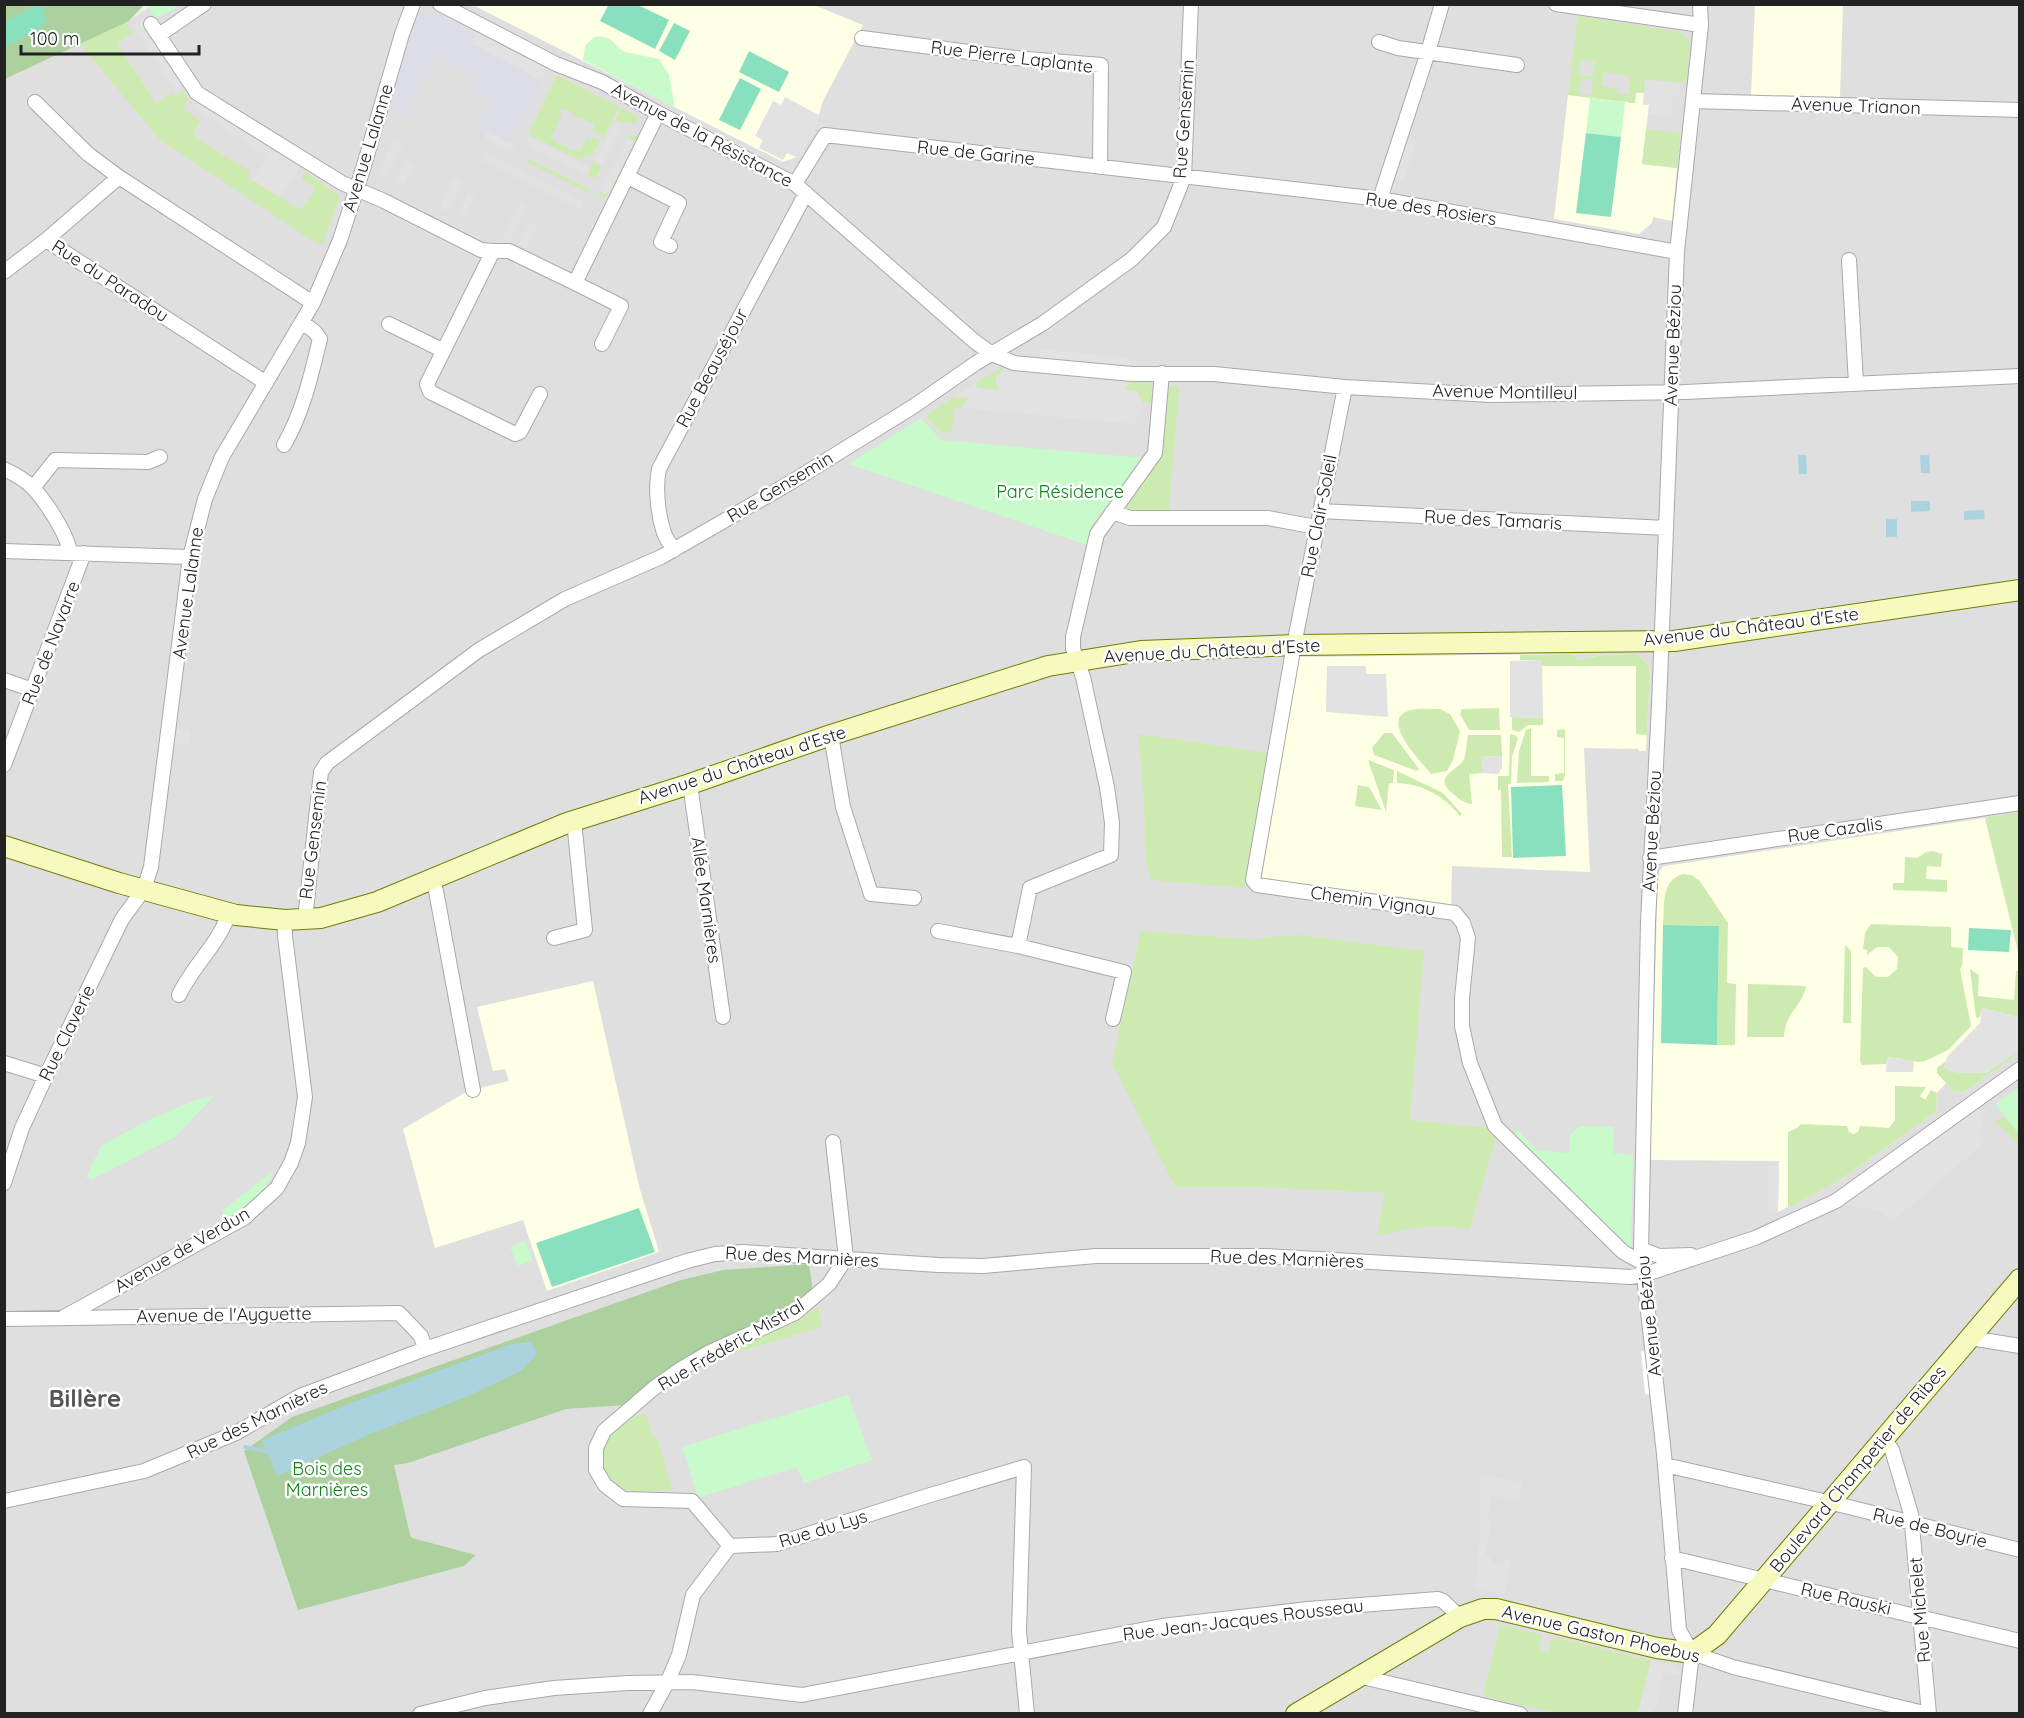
<svg xmlns="http://www.w3.org/2000/svg" width="2024" height="1718" viewBox="0 0 2024 1718" font-family="Quicksand,sans-serif">
	<rect width="100%" height="100%" fill="#f2efe9"/>
	<path fill="#e0dfdf" d="M154,4l1865,1v1708h-2014l-1,-1634 125,-58z"/>
	<path fill="#ffffe5" d="M473,5h341l49,20 -40,76 -7,24 -16,31 -17,6z
		M1755,5h88l-3,92 -89,-2z
		M1636,93h8l-1,11 6,1 -7,59 35,4 -5,53 -19,-4 -1,6 -13,11 -85,-15 14,-124 66,8z
		M1573,654l5,6 23,-5 37,-1 12,13 -4,84h-7l-1,-2 -54,-1 6,124 -138,-6 -1,43 -187,-27 -7,-6 39,-219z
		M1985,818l34,137v98l-56,40 -10,-2 -7,-8 -9,10 -1,19 -93,66 -65,34 1,-51 -129,-1 8,-288 6,-6z
		M593,981l46,205 20,66 -112,39 -24,-71 -88,28 -32,-119 65,-38 41,-10 -4,-12 -12,2 -16,-64z"/>
	<path fill="#cdebb0" fill-rule="evenodd" d="M1578,16l102,16 10,9 -4,42 -40,-3 -2,13h-8l-1,10 -67,-8zM1581,60l14,1 -2,15 -14,-1zM1604,72l25,4v18l-12,-1v-4l-15,-3zM1581,79l12,1 -2,15 -12,-1z
		M126,22l6,11 -15,11 39,59 16,-10 3,3 7,-5 7,7 -6,10 18,13 -8,13 5,5 50,31 2,3 -1,7h4l47,30 13,-16 -1,-1 3,-5 -14,-9 4,-7 34,23 1,2 -18,48 -6,-2 -157,-104 -79,-95z
		M557,75l62,32 -15,30 -12,-6 3,-7 -21,-8v-2l-12,-6 -2,5 2,2 -11,22 4,3v2l5,3 1,-2 12,9 2,-2 4,2 8,-14 4,2 2,-3 7,3 -9,17 -6,-2 -3,6 -54,-27z
		M622,108l15,8v7h-16l-6,-3z
		M1646,129l35,4 -4,35 -35,-4z
		M631,134l6,2 1,6 -28,54 -8,3 -2,-3v-4l7,3 28,-54 -7,-3z
		M528,159l60,29 2,3 -3,1 -58,-29z
		M594,162l8,4 -7,12 -8,-2z
		M999,369h6l-10,10 3,11 -22,-2v-5z
		M1130,381l19,1 3,2 -1,18 -9,1 -4,-11 -14,-1z
		M1170,385l7,1 2,3 -10,123 -43,-1 -3,-3 33,-47 11,-75z
		M954,397l15,1 -7,10h-7l-3,22 -9,5 -18,-19z
		M1573,654l5,6 23,-5 37,-1 12,13 -3,68 -11,-1v-68h-94v-6h-22v-5z
		M1499,708l1,22h-31l-9,-16 2,-5z
		M1440,709l10,5 10,17 -7,29 -6,11 -16,3c-10,-13 -54,-55 -20,-64 9,-2 19,-1 29,-1z
		M1512,717l31,1v7h-15l-9,7 -7,-2z
		M1531,728v48h18v6l-32,1 2,-32 7,-21z
		M1565,729v46l-2,6h-8v-7l9,-1v-35l-7,-1v-7z
		M1384,733h8l27,36 -2,2 -43,-16 -2,-7z
		M1138,734l130,19 -23,135 -93,-8c-10,-18 -6,-53 -8,-75 -1,-23 -4,-47 -6,-71z
		M1510,734l5,1 3,3 -6,19 -1,27h-3l4,73h-10l-1,-67h-3v-14h11z
		M1468,735h33l1,21 -20,1v16l-13,1 3,30c-9,-1 -14,-6 -21,-12 -19,-16 10,-23 13,-33 3,-8 2,-16 4,-24z
		M1368,760l26,10 -1,13h-4l-3,29z
		M1397,771l46,22 19,21 -2,2c-16,-20 -37,-32 -63,-33z
		M1358,785l11,2 13,23 -27,-4z
		M2019,812h1l-1,143 -34,-137z
		M1933,851l9,3 -1,13 -14,-1 -1,13 21,1v12l-54,-2v-7h11l1,-26 12,1 9,-6z
		M1683,874l8,1 8,5 29,43 -1,60 9,1 -1,61h-18l2,-119 -56,-1c2,-20 -3,-44 20,-51z
		M1871,924l80,3v20l12,1 -1,18 -2,3 11,57 -23,24 -23,11 -6,1 -31,-5 -2,7 -24,1 -2,-4 3,-93 3,-1 10,10h12l9,-8 1,-12 -9,-10h-12l-10,8v-5l-4,-1 2,-16z
		M1141,931l115,9 11,-3 32,-2 125,16 -14,169 79,8 8,6 -28,97c-30,-10 -61,-2 -92,5l8,-43 -126,-6h-84l-63,-124z
		M1845,945l6,6v72h-8z
		M1970,969l9,6 -1,21 36,4 2,-29h3v49l-1,-3 -36,-9 -2,9 -4,1z
		M1748,984l58,2c-3,20 -21,26 -22,51h-37z
		M2019,1050v3l-56,40 -10,-2 -16,-18v-5l9,-7 -2,7 42,5z
		M1895,1086l31,1 -6,9 5,4 6,-10 6,3 -1,19 -93,66 -55,30v-76l9,-4 4,-4 46,2 2,6 4,2 5,-2 2,-6 29,2 6,-8z
		M2019,1112v35l-22,-24 -1,-3z
		M818,1307l4,20 -96,29 -1,-3z
		M646,1414l7,24 4,-1 16,53c-16,0 -36,4 -51,-1 -20,-8 -27,-41 -13,-56 11,-12 22,-16 37,-19z
		M1500,1625l42,10 -3,15 10,2 3,-15 99,24 -13,52h-81l-74,-17z"/>
	<path fill="#add19e" d="M4,5h140l-15,16 -124,58z
		M809,1264l4,28 -30,22 -62,25 -29,16 -66,50 -60,4 -158,54 -14,2 16,70 2,3 64,17 -12,11 -166,44 -54,-159 48,-34 389,-137 42,-10z"/>
	<path fill="#c8facc" d="M147,5h34l-25,14z
		M594,37c22,-2 17,8 31,15l34,7 10,16 6,33 -92,-48 2,-14z
		M1590,98l35,4 -4,35 -35,-4z
		M921,418l20,22 203,18 -52,67 -5,20 -239,-81z
		M2019,1088v46l-24,-30z
		M214,1096l-39,41 -84,43 -5,-3 15,-31 45,-25 47,-20z
		M1580,1126l34,1 -1,26 20,2 -2,93 -4,1 -116,-112 7,-7 18,20 33,3 1,-18z
		M273,1171c-2,11 -23,37 -33,44 -3,2 -9,4 -13,6l-5,-7 1,-4z
		M525,1241l8,19 -15,6 -8,-19z
		M848,1395l24,65 -68,23 -7,-16 -99,31 -16,-51z"/>
	<path fill="#88e0be" d="M609,4l29,1 31,15 -14,29 -55,-28z
		M33,5h4l9,5 -4,5 6,4 -8,9 -35,19v-25l21,-11z
		M674,23l16,8 -15,29 -16,-9z
		M749,51l40,21 -10,20 -40,-20z
		M740,78l21,11 -21,41 -21,-10z
		M1586,133l35,4 -10,80 -35,-4z
		M1562,785l4,71 -53,2 -2,-71z
		M1663,925l56,1 -2,119 -56,-2z
		M1969,928l42,2 -2,22 -41,-2z
		M639,1208l16,44 -103,35 -16,-44z"/>
	<path fill="#e2e2e2" d="M140,21l42,64 -7,5 -42,-64z
		M478,31l71,36 -7,14 -70,-37z
		M1645,79l36,4 -2,14h-6l-2,19 -23,-2 1,-9h-6z
		M785,97l34,18 -3,10 -16,31 -4,1 -9,-4 -4,7 -24,-12 4,-8 -8,-4 18,-35 8,4z
		M197,99l103,67 -20,31 -27,-17 14,-24 -75,-49z
		M615,122l7,4 -20,40 -8,-4z
		M488,131l27,14 -4,7 -27,-14z
		M529,137l62,31 -4,8 -62,-31z
		M628,138l7,4 -27,53 -8,-3z
		M1400,138l16,4 -12,38 -17,-2z
		M394,140l9,4 -16,33 -9,-4z
		M485,152l99,50 -4,7 -98,-49z
		M406,160l8,4 -10,20 -8,-3z
		M455,177l8,4 -15,30 -8,-4z
		M469,192l6,4 -11,21 -6,-4z
		M520,203l7,4 -17,34 -8,-3z
		M529,223l8,4 -11,22 -8,-4z
		M1040,349l90,9 -1,9 -90,-8z
		M1005,369l125,12 -5,9 13,2 4,11 -7,21 -173,-16 7,-10 -15,-1 22,-14 1,5 21,2 -3,-11z
		M1542,660l1,58 -33,-1v-56z
		M1327,666h39v8h20l2,43 -62,-5z
		M176,729l14,1 -1,14 -14,-1z
		M1502,756v12l-4,6 -16,-1 -1,-16z
		M1982,1008l36,9 1,33 -33,23h-29l-13,-5 3,-11 33,-34z
		M1887,1057l27,4 -1,11h-27z
		M1976,1109l8,6 -4,20 5,7 -94,81 -9,-12 -42,-6z
		M1779,1164l-1,48 -11,1 1,-46z
		M1884,1457l10,18 8,40 -55,-13z
		M1480,1475l42,7 -3,19 -27,-5 -5,25 4,1 -6,33 5,1 2,6 5,2 5,-1 3,-4 6,1 -7,36 -28,-7 4,-62z
		M1651,1661l27,6 2,8 -18,-3 -5,36h-3l-1,5h-15z"/>
	<path fill="#dddde8" d="M429,12l13,1 36,18 -6,13 70,37 -32,62 -22,-12 -4,7 -8,-4 16,-35 -19,-9 6,-11 -4,-4 -39,-18 -32,60 -17,-10v-4l30,-83 5,-6z"/>
	<path fill="#aad3df" d="M1798,455h8l1,19h-8z
		M1920,455h9l1,18h-9z
		M1911,501h19v10l-19,1z
		M1984,510l1,9 -21,1v-9z
		M1886,519h11v18h-11z
		M531,1342l6,12 -16,17 -55,26 -96,37 -93,42 -15,-36 92,-38 158,-58z"/>
	<path fill="#fff" d="M1641,1351l20,3 4,43 -20,-3z"/>
	<g fill="none" stroke-linecap="round" stroke-linejoin="round">
		<path stroke="#aad3df" stroke-width="4" d="M245,1447l25,5"/>
		<g stroke="#a9a9a9" stroke-width="16">
			<path id="street" d="M440,4l116,60 46,18 56,31 137,71 179,157 18,13 22,9 118,11h82l131,13 146,8 194,-3 335,-16
				M1556,4l145,21
				M151,24l46,69 145,90 40,17 99,50 12,1
				M159,35l45,-31
				M862,38l153,20 86,7 -1,102
				M1379,42l19,6 119,17
				M1693,101l327,9
				M35,102l53,52 31,23
				M628,177l51,26 -18,39 9,4
				M795,184l30,-49 555,64 297,53
				M1380,199l48,-147 14,-48
				M1849,260l7,123
				M4,272l42,-32
				M575,283l46,23 -19,38
				M389,324l53,26
				M266,383l-220,-143 73,-63 194,126
				M1345,387l-51,258 -41,235 4,5 198,28 8,10 5,15 -6,60v28l8,37 25,63 128,126 18,10
				M540,394l-20,38 -5,2 -85,-42 -3,-8 66,-133h16l66,32 83,-170
				M284,445c19,-33 27,-69 36,-106l-5,-7 -13,-10
				M4,469c11,5 21,11 28,18 13,13 36,48 38,66
				M33,488l22,-28 93,2 12,-5
				M1320,511l346,17
				M1112,512l18,6h138l48,9
				M674,550c-3,-5 -8,-11 -10,-17 -6,-18 -9,-45 -5,-64l147,-276
				M4,551l186,6
				M4,680l29,10
				M831,735l12,72 28,87 43,4
				M4,765l80,-212
				M690,784l33,233
				M1650,858l370,-55
				M432,879l4,12 37,199
				M305,919l16,-147 6,-9 152,-113 86,-51 96,-42 127,-73 126,-78 62,-43 66,-39 90,-65 32,-32 20,-50 7,-173
				M938,931l80,15 12,-58 81,-33 1,-32 -5,-36 -24,-110 -10,-28v-12l24,-103 58,-81 7,-80
				M554,938l31,-8 -11,-109
				M1018,946l106,26 -11,47
				M179,995c14,-30 40,-51 50,-82
				M4,1063l42,13
				M833,1142l13,116
				M4,1183l18,-55 24,-52 76,-157 22,-30 7,-22 39,-310 15,-58 17,-42 91,-154 27,-63 23,-71 39,-135 11,-30
				M1641,1249l18,7 32,-1
				M64,1317l180,-99 33,-30 6,-11 8,-14 7,-20 7,-46 -20,-161v-16
				M4,1319l395,-6 22,23 4,13
				M1970,1338l50,8
				M1884,1439l8,11 19,64 18,200
				M1665,1465l184,42 171,43
				M4,1501l140,-30 92,-38 64,-37 125,-47 262,-88 28,-7 28,-2 195,13 45,1 113,-10h171l363,21 13,-2 112,-37 81,-37 184,-132
				M730,1546l47,-2 150,-48 97,-29 -5,164 8,83
				M730,1546l-38,-45 -69,-2 -18,-14 -9,-15v-22l8,-17 50,-43 27,-19 27,-16 87,-40 34,-29 17,-26
				M1672,1558l348,83
				M1692,1653l-13,-23 -15,-176 -23,-205 7,-327 11,-217 18,-453 24,-227 -1,-21
				M1692,1653l41,14 195,47
				M1358,1676l162,38
				M420,1714l65,-16 69,-10 74,-5 64,-1 110,13 360,-69 146,-17 130,-10 5,2 17,16
				M650,1714l18,-33 11,-26 14,-60 37,-49
				M1685,1714l7,-61"/>
		</g>
		<g stroke="#707d05" stroke-width="22">
			<path id="secondary" d="M4,846l115,37 117,32 49,5 36,-2 56,-16 190,-79 123,-39 141,-49 217,-69 93,-15 80,-3 73,-3 380,-4 346,-51
				M1296,1714l164,-97 23,-8h13l161,39 35,5 25,-18 303,-356"/>
		</g>
		<use href="#street" stroke="#fff" stroke-width="14"/>
		<use href="#secondary" stroke="#f7fabf" stroke-width="20"/>
	</g>
	<g text-anchor="middle" stroke-width="5" stroke-linejoin="round" paint-order="stroke">
		<g font-size="18" fill="#222" stroke="#fff">
			<text transform="translate(1012 57) rotate(7)" y="6">Rue Pierre Laplante</text>
			<text transform="translate(1856 106) rotate(2)" y="6">Avenue Trianon</text>
			<text transform="translate(1184 119) rotate(-86)" y="6">Rue Gensemin</text>
			<text transform="translate(702 135) rotate(28)" y="6">Avenue de la Résistance</text>
			<text transform="translate(368 148) rotate(-73)" y="6">Avenue Lalanne</text>
			<text transform="translate(976 153) rotate(6)" y="6">Rue de Garine</text>
			<text transform="translate(1431 209) rotate(9)" y="6">Rue des Rosiers</text>
			<text transform="translate(110 281) rotate(33)" y="6">Rue du Paradou</text>
			<text transform="translate(1673 345) rotate(-88)" y="6">Avenue Béziou</text>
			<text transform="translate(712 368) rotate(-62)" y="6">Rue Beauséjour</text>
			<text transform="translate(1505 392) rotate(1)" y="6">Avenue Montilleul</text>
			<text transform="translate(780 487) rotate(-31)" y="6">Rue Gensemin</text>
			<text transform="translate(1319 516) rotate(-79)" y="6">Rue Clair-Soleil</text>
			<text transform="translate(1493 520) rotate(3)" y="6">Rue des Tamaris</text>
			<text transform="translate(188 593) rotate(-82)" y="6">Avenue Lalanne</text>
			<text transform="translate(1751 627) rotate(-7)" y="6">Avenue du Château d'Este</text>
			<text transform="translate(51 643) rotate(-69)" y="6">Rue de Navarre</text>
			<text transform="translate(1212 651) rotate(-3)" y="6">Avenue du Château d'Este</text>
			<text transform="translate(742 765) rotate(-18)" y="6">Avenue du Château d'Este</text>
			<text transform="translate(1835 830) rotate(-8)" y="6">Rue Cazalis</text>
			<text transform="translate(1652 831) rotate(-87)" y="6">Avenue Béziou</text>
			<text transform="translate(313 840) rotate(-83)" y="6">Rue Gensemin</text>
			<text transform="translate(706 900) rotate(82)" y="6">Allée Marnières</text>
			<text transform="translate(1373 901) rotate(8)" y="6">Chemin Vignau</text>
			<text transform="translate(67 1033) rotate(-64)" y="6">Rue Claverie</text>
			<text transform="translate(182 1250) rotate(-30)" y="6">Avenue de Verdun</text>
			<text transform="translate(802 1257) rotate(3)" y="6">Rue des Marnières</text>
			<text transform="translate(1287 1259) rotate(2)" y="6">Rue des Marnières</text>
			<text transform="translate(224 1315) rotate(-1)" y="6">Avenue de l'Ayguette</text>
			<text transform="translate(1649 1316) rotate(-96)" y="6">Avenue Béziou</text>
			<text transform="translate(731 1345) rotate(-30)" y="6">Rue Frédéric Mistral</text>
			<text transform="translate(257 1420) rotate(-26)" y="6">Rue des Marnières</text>
			<text transform="translate(1858 1469) rotate(-50)" y="6">Boulevard Champetier de Ribes</text>
			<text transform="translate(1930 1528) rotate(14)" y="6">Rue de Boyrie</text>
			<text transform="translate(823 1529) rotate(-17)" y="6">Rue du Lys</text>
			<text transform="translate(1846 1599) rotate(13)" y="6">Rue Rauski</text>
			<text transform="translate(1920 1610) rotate(-95)" y="6">Rue Michelet</text>
			<text transform="translate(1243 1620) rotate(-7)" y="6">Rue Jean-Jacques Rousseau</text>
			<text transform="translate(1601 1634) rotate(13)" y="6">Avenue Gaston Phoebus</text>
		</g>
		<g font-size="18" fill="#0c8416" stroke="#fff">
			<text x="1060" y="498">Parc Résidence</text>
			<text x="327" y="1475">Bois des<tspan x="327" dy="21">Marnières</tspan></text>
		</g>
		<g font-size="24" font-weight="bold" fill="#555" stroke="#fff">
			<text x="85" y="1407">Billère</text>
		</g>
	</g>
	<rect width="2024" height="1718" fill="none" stroke="#222222" stroke-width="12"/>
	<path d="M21 45v9h178v-9" fill="none" stroke="#222222" stroke-width="3"/>
	<text x="30" y="45" font-size="18" fill="#222222" stroke="#ffffff" stroke-width="4.5" paint-order="stroke">100 m</text>
</svg>
